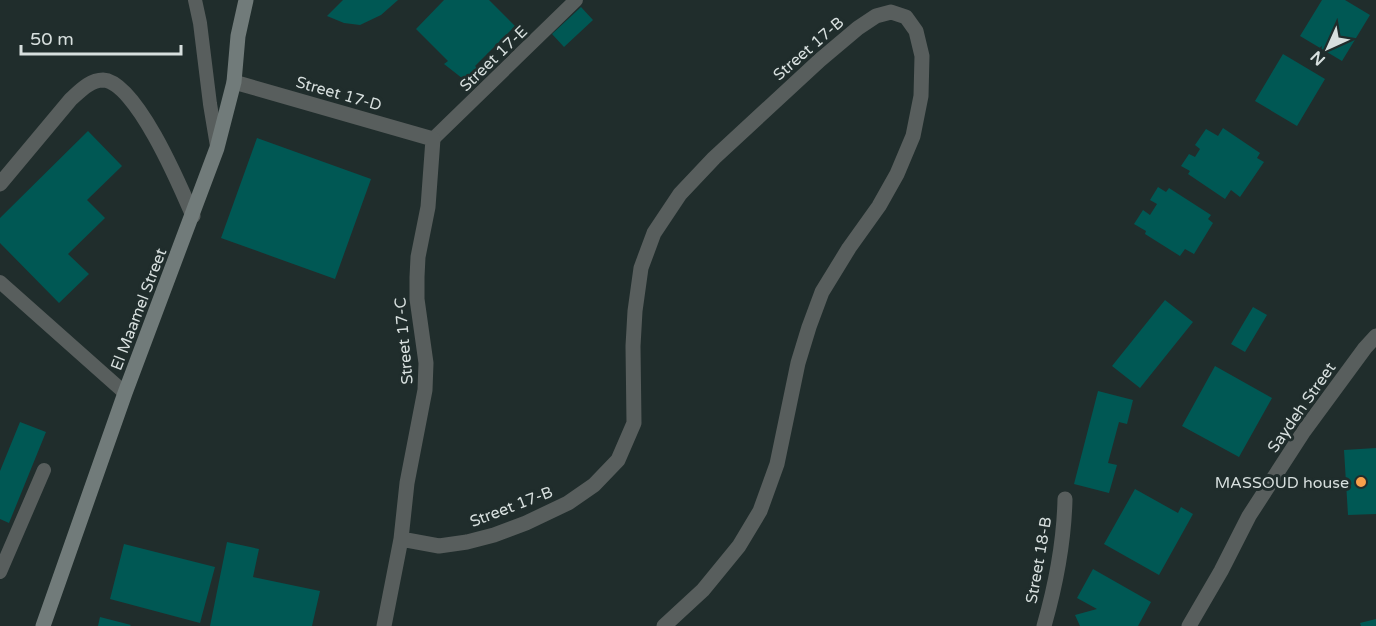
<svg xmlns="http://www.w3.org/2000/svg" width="1376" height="626" viewBox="0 0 1376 626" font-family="'Varela Round',sans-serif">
	<rect width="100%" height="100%" fill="#202d2c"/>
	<path fill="#005854" d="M343,0h55l-17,15 -21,10 -16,-2 -17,-7z
		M444,0h45l26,26 -40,40 4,4 -12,12 -23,-18 4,-3 -32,-32z
		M1322,0h23l25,15 -28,46 -42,-25z
		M581,7l12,13 -29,27 -12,-13z
		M1283,54l42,25 -28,47 -42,-25z
		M1223,128l37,25 -3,5 7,4 -24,35 -9,-7 -6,9 -37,-25 2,-3 -9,-5 8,-12 6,3 5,-8 -5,-4 11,-16 12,7z
		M88,131l34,35 -35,34 18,18 -37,36 21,20 -30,29 -59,-60v-25z
		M257,138l114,41 -36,100 -114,-41z
		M1158,187l8,5 3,-4 42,27 -3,4 5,4 -19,31 -9,-5 -5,7 -35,-22 1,-3 -12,-7 9,-14 7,5 7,-11 -7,-4z
		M1165,300l28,22 -53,66 -28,-22z
		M1253,307l14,8 -22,37 -14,-8z
		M1215,366l57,32 -33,59 -57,-31z
		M1098,391l35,9 -6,24 -8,-2 -11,41 9,2 -8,28 -35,-9z
		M20,422l26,10 -37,91 -9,-4v-48z
		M1376,448v66l-28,1 -4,-65z
		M1135,489l43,24 3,-6 12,7 -34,61 -55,-31z
		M227,542l32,7 -6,28 67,14 -8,35h-102z
		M124,544l91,23 -15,56 -90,-24z
		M1093,569l58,33 -13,24h-58l-5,-11 22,-6 -20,-11z
		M100,617l31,8 -1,1h-32z
		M1376,619v7h-15l-1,-3z"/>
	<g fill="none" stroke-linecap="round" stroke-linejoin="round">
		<path stroke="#585e5d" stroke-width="14" d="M195,0l5,23 10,81 7,42
			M433,139l143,-139
			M0,282l125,111
			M0,572l44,-102"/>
		<path stroke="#585e5d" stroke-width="15" d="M234,82l199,57 -5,68 -10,50 -1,20v22l9,64 -1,27 -18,93 -6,56 -17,87
			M0,184l71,-85c9,-8 19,-19 32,-19 33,1 78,108 90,136
			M401,539l38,7 28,-4 27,-7 32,-12 42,-20 26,-18 24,-25 16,-37 -1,-77 2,-35 6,-43 13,-35 26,-39 34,-36 106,-98 38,-32 18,-12 15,-4 15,5 10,14 6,25 -1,40 -8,40 -16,38 -18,32 -30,42 -27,44 -13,35 -11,36 -21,101 -17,47 -21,35 -36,44 -39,36
			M1044,626c12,-42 20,-83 21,-127
			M1189,626l32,-55 28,-55 55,-85 61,-83 11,-12"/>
		<path stroke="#717b7a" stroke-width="15" d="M43,626l82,-233 92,-245 17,-66 4,-46 8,-36"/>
	</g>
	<circle fill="#f8a04b" stroke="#202d2c" stroke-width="2" cx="1361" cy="482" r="6"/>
	<g text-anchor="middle" stroke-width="6" stroke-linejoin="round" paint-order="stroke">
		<g font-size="16" fill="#d7dfde" stroke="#202d2c">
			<text transform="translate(808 48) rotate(-41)" y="6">Street 17-B</text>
			<text transform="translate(493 58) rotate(-44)" y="6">Street 17-E</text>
			<text transform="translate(339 93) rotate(16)" y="6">Street 17-D</text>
			<text transform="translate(138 309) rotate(-69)" y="6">El Maamel Street</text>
			<text transform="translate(403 341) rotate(-95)" y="6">Street 17-C</text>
			<text transform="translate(1301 407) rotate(-55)" y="6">Saydeh Street</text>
			<text transform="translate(511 506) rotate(-21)" y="6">Street 17-B</text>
			<text transform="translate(1038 560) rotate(-80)" y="6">Street 18-B</text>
		</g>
		<g font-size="16" fill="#d7dfde" stroke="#202d2c" text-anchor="end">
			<text x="1349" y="488">MASSOUD house</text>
		</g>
	</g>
	<g transform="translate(1328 48) rotate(225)" stroke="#202d2c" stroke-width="4.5" paint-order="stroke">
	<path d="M0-4.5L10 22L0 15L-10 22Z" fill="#d7dfde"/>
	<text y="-9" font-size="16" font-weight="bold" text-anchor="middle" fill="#d7dfde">N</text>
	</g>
	<path d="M21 45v9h160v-9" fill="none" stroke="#d7dfde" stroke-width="3"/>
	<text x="30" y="45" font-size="18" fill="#d7dfde" stroke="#202d2c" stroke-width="4.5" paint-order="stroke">50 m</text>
</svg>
